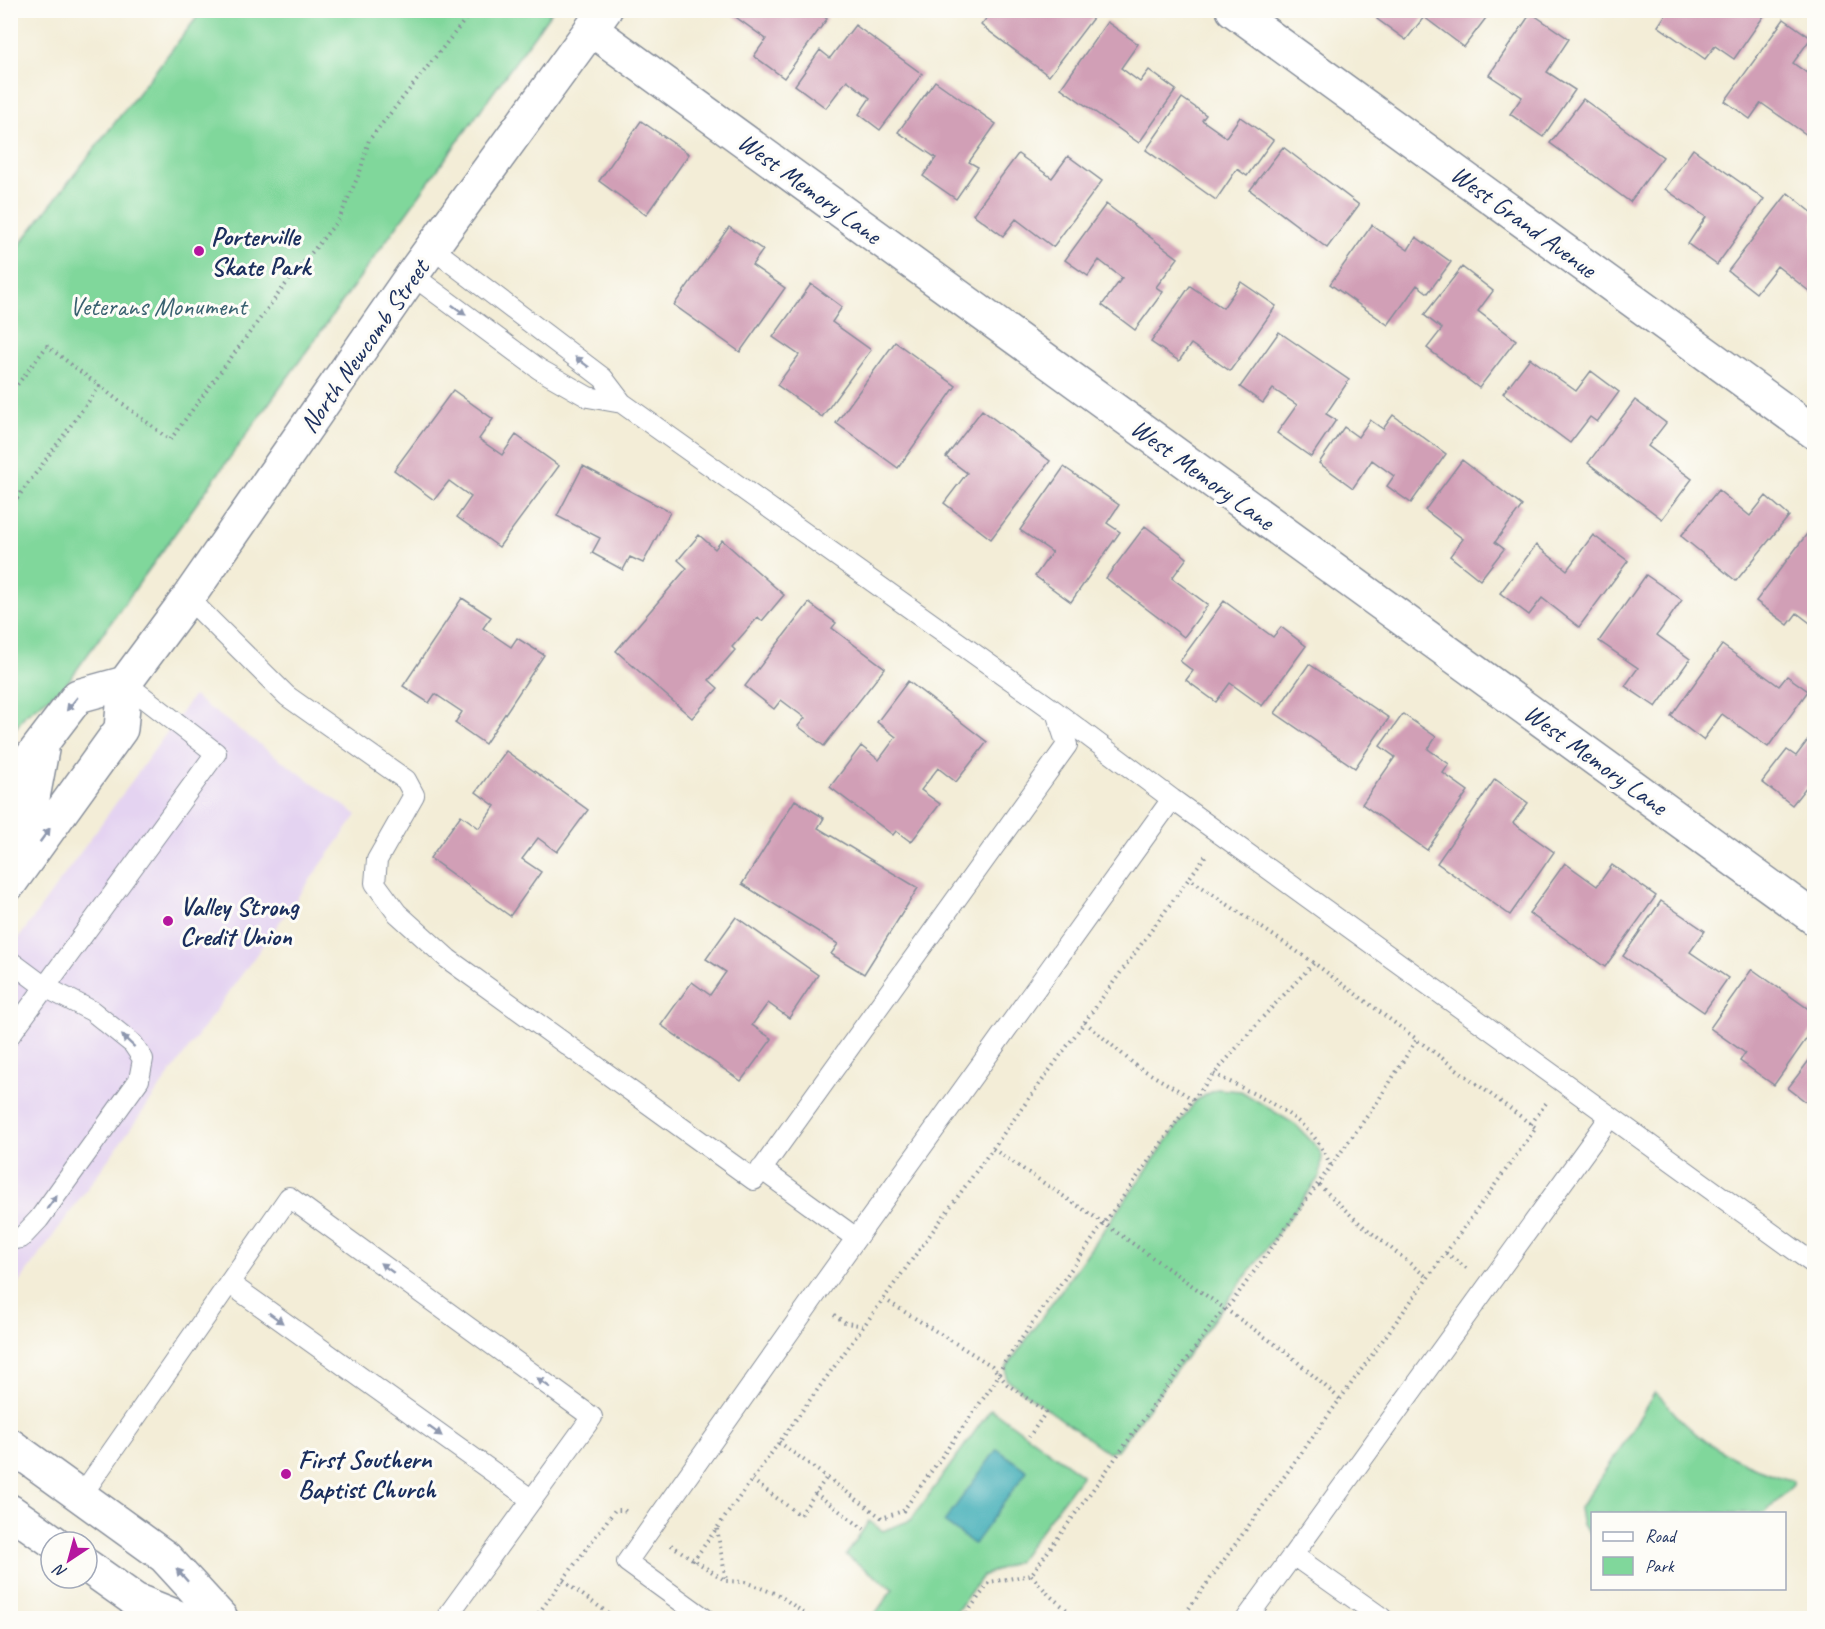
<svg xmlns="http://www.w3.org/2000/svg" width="1825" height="1629" viewBox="0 0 1825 1629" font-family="Caveat,sans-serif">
	<rect width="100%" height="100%" fill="#fdfcf7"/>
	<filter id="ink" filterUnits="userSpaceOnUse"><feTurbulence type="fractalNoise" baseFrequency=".0167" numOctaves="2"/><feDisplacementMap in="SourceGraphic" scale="12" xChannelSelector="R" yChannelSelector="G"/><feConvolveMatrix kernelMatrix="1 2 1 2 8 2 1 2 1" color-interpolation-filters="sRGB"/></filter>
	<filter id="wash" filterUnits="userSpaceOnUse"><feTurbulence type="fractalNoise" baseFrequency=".008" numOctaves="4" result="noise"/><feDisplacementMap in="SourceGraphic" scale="24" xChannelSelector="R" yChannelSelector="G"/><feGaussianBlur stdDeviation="1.35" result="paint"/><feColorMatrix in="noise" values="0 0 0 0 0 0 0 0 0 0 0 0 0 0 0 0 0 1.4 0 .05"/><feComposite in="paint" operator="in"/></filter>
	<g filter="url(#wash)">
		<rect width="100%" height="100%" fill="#f3edd7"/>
		<path fill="#e4d3f1" d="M193,696l164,119 -346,479v-345z"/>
		<path fill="#80d79b" stroke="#4e837c" stroke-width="1.5" d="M202,11h350l-487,675 -40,29 -14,20 -1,-478z
			M1217,1089l24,2 55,34 22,23 4,8 -2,20 -203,274 -9,3 -98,-71 -4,-3v-11l190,-268z
			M1655,1392c10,8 18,21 28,30 32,31 68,46 110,59v4l-28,28 -173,1v22l-10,-11 -3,-16 40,-58z
			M991,1409l91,66 -64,86 -36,15 -30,42h-43l-5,-3 -3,3h-29l21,-29 -47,-34 23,-34 14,10 28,-11z"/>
		<path fill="#3aabb5" stroke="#2a6d8a" stroke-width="1.5" d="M997,1449l30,22 -53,73 -30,-22z"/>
		<g id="blocks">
			<path fill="#d19fb6" d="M726,10h90l11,9 -43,59 -30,-22 12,-17z
				M993,10h106l-50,66 -68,-51z
				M1383,10h109l-28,37 -40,-30 -18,23 -29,-21z
				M1669,10h99l-34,49 -19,-13 -10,13 -47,-33z
				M1531,13l38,26 -22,33 28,18 -32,47 -33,-23 12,-17 -33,-22z
				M1784,19l27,19 -18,25 21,15v52l-4,7 -49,-34 -11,16 -25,-18z
				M1107,22l31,22 -17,24 19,14 9,-12 27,20 -37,53 -78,-55z
				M855,25l67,49 -42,56 -21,-16 11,-16 -23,-18 -21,28 -31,-23 25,-35 10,8z
				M935,81l61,43 -27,38 9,5 -22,32 -33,-23 13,-18 -38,-26z
				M1182,98l24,17 -4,5 24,17 14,-20 33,23 -26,36 -10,-7 -21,31 -70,-50z
				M1583,99l80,58 -33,45 -80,-59z
				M641,121l48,33 -43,61 -47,-34z
				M1283,147l76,58 -32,43 -77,-58z
				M1693,149l71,50 -47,66 -29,-21 18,-27 -41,-28z
				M1018,154l34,24 16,-22 34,25 -49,66 -37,-28 -13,17 -30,-22z
				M1788,193l26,21v81l-37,-29 -21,27 -28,-22z
				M1106,204l72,54 -22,29 7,5 -28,38 -33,-25 20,-27 -23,-18 -11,16 -23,-16z
				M1372,225l36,25 8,-13 35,25 -23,31 -11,-8 -29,40 -58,-41z
				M729,227l34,23 -11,15 33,23 -45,64 -66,-47z
				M1462,267l31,24 -15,20 38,29 -37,48 -52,-40 15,-19 -18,-14z
				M1241,282l35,24 -46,65 -39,-27 -12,17 -28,-19 39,-56 33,22z
				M811,284l31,23 -10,15 39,28 -49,67 -45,-32 22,-30 -26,-18z
				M1279,332l70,48 -23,34 10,6 -25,37 -34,-24 20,-28 -24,-16 -10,14 -23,-16z
				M895,342l61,44 -58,82 -62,-45z
				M1530,358l46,33 15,-20 28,21 -22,30 -7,-5 -20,26 -67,-50z
				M453,390l40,29 -14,20 23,16 14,-20 43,31 -60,81 -42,-30 14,-20 -22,-16 -15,19 -40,-30z
				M1635,400l31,23 -18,23 44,33 -30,40 -74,-56z
				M982,410l68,51 -59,78 -47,-36 23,-30 -21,-16z
				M1393,415l53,39 -35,49 -24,-17 7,-10 -22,-16 -19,28 -34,-25 25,-36 14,10 12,-17 13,9z
				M1462,460l60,46 -27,36 9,7 -24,31 -30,-24 13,-17 -38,-29z
				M583,466l87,46 -27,51 -13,-6 -7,13 -31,-17 8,-15 -43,-22z
				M1064,467l55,38 -12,18 13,9 -49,70 -36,-26 17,-24 -32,-22z
				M1718,490l32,26 16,-20 23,20 -53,65 -55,-45z
				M1145,526l42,32 -15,20 36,27 -24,32 -78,-59z
				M1810,530l4,4v92l-17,-13 -9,12 -32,-24z
				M699,535l16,14 7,-9 62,55 -22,26 -4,-4 -26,30 3,3 -26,30 9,8 -26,30 -76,-67 71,-83 -9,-8z
				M1593,535l35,26 -49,66 -37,-29 -13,17 -29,-22 36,-48 31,25z
				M1646,575l36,25 -25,35 33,24 -34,48 -31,-21 13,-18 -39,-27z
				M462,598l29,19 -8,11 28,19 6,-9 27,17 -59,89 -30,-21 7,-11 -27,-18 -6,9 -26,-17z
				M1224,601l49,36 8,-10 25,19 -44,60 -32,-23 -14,19 -30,-22 7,-9 -13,-10z
				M809,603l27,20 -4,5 53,40 -61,78 -26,-20 7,-8 -24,-18 -7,9 -29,-23z
				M1722,645l57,41 8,-10 21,15 -40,56 -46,-33 -19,26 -32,-24z
				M1309,664l80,54 -34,50 -80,-55z
				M908,681l79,61 -31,40 -18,-14 -17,22 19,14 -29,38 -15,-11 -3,4 -63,-48 31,-41 18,14 17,-23 -19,-15z
				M1403,714l33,23 -8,12 21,15 -6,9 25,18 -41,59 -65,-46 33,-47 -15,-11z
				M1814,732v60l-7,-6 -15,19 -30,-23 25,-32 9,6z
				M506,751l82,59 -31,42 -19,-14 -16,21 19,13 -31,44 -80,-58 31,-43 18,13 16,-22 -19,-14z
				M1495,779l33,24 -15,20 41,29 -44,63 -73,-52z
				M795,800l29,18 -6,10 100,60 -54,86 -33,-20 7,-10 -96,-60z
				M1565,863l32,23 15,-21 44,31 -51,71 -76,-54z
				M1661,901l44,30 -15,21 38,26 -24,34 -81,-56z
				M736,917l82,58 -29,43 -21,-15 -16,22 20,14 -31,42 -80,-56 31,-43 18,13 16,-23 -20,-13z
				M1752,969l62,44v15l-40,57 -34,-24 5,-8 -35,-25z
				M1814,1054v54l-26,-20z"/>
		</g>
	</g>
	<g filter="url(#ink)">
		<use href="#blocks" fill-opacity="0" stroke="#878e9a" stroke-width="1.5"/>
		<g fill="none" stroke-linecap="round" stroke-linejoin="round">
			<g stroke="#878e9a" stroke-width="22">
				<path id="service" d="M412,275l127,94 49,28 34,6
					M188,598l99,98 119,84 8,15 -37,65 -2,23 22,30 51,46 306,221 313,-435 -11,-33 -434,-309 -19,-25 -171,-130
					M1056,712l116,87
					M10,961l35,26 47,24 41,33 10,15 -4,21 -100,139 -18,19 -11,2
					M10,1035l206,-282 -91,-70
					M761,1169l95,69
					M229,1283l303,217
					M81,1496l208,-299 303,220 -146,201
					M1293,1555l317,-438
					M704,1618l-77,-56 192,-272 353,-491 642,465
					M1247,1618l46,-63 89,63"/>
			</g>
			<g stroke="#878e9a" stroke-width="36">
				<path id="minor" d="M1233,10l581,422
					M592,30l1222,888"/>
			</g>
			<g stroke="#878e9a" stroke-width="36">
				<path id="secondary" d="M10,785l68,-89 47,-13
					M10,833l22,-30 10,-53
					M10,883l111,-154 4,-46 63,-85 224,-323 193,-265
					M10,1445l155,112 56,61
					M10,1511l44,31
					M87,1566l48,34 45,18"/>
			</g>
			<path stroke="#878e9a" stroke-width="4" stroke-dasharray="1.5 4.5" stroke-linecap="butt" d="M10,394l37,-48 123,94 112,-151 57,-70 21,-47 9,-32 104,-130
				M10,508l90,-122
				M1085,1022l50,43 58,34
				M1214,1074c35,18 79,35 103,67 6,8 10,17 14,25
				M1531,1124l15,-21
				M993,1149l112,75 181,128 54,47
				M1319,1185l38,36 71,57
				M1446,1253l23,17
				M884,1299l108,67 15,18 39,28 -17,25
				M834,1315l12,8 18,3
				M779,1442l103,76 21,-7 92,-129 9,-19 189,-264 69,-81 52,-55
				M752,1480l48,35 27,-38
				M815,1493l49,36
				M717,1529l9,51
				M671,1545l55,36 19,1 34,13 32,23
				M693,1561l513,-706
				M1031,1575l19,21 27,22
				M563,1581l52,37
				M535,1618l80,-108h9l5,4
				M963,1618l27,-36 41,-7 188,-260 13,-13 144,-198 41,-65
				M1182,1618l354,-490 -222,-165 -124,-84"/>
			<use href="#service" stroke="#fff" stroke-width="20"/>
			<use href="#minor" stroke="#fff" stroke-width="33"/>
			<use href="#secondary" stroke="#fff" stroke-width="33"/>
		</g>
		<defs><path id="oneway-solid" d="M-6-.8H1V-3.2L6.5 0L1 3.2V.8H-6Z" transform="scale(1.5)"/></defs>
		<g fill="#8d97ae">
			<use href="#oneway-solid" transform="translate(459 310) rotate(36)"/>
			<use href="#oneway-solid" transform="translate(582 362) rotate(-143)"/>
			<use href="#oneway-solid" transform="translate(72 704) rotate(129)"/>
			<use href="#oneway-solid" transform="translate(45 835) rotate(-54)"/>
			<use href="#oneway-solid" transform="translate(128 1041) rotate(-137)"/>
			<use href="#oneway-solid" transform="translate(52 1202) rotate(-54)"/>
			<use href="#oneway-solid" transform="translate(387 1268) rotate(-144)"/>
			<use href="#oneway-solid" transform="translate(276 1318) rotate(36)"/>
			<use href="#oneway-solid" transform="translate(544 1383) rotate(-144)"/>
			<use href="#oneway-solid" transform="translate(435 1431) rotate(36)"/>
			<use href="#oneway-solid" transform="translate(182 1575) rotate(-132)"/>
		</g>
	</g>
	<g fill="#b5179e" stroke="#fdfcf7" stroke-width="2">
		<circle cx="199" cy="251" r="6"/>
		<circle cx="168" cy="921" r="6"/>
		<circle cx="286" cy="1474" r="6"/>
	</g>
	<g text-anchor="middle" stroke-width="6" stroke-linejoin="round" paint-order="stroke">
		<g font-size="26" fill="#1b2f5e" stroke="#fdfcf7">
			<text transform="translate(810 188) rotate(36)" y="9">West Memory Lane</text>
			<text transform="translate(1524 221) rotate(36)" y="9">West Grand Avenue</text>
			<text transform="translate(364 346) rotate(-55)" y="9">North Newcomb Street</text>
			<text transform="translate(1203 474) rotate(36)" y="9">West Memory Lane</text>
			<text transform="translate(1596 759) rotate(36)" y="9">West Memory Lane</text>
		</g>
		<g font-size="26" font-weight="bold" fill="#1b2f5e" stroke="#fdfcf7" text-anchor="start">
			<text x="211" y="245">Porterville<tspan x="211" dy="30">Skate Park</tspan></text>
			<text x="180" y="915">Valley Strong<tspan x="180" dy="30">Credit Union</tspan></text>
			<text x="298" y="1468">First Southern<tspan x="298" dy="30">Baptist Church</tspan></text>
		</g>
		<g font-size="26" fill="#396170" stroke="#fdfcf7">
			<text x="158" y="315">Veterans Monument</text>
		</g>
	</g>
	<rect width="1825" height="1629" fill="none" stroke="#fdfcf7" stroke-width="36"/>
	<rect x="1591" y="1512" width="195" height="78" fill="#fdfcf7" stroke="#a3aaba" stroke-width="1.5"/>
	<rect x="1603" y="1532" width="30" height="9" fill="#ffffff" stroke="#a3aaba" stroke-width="1.5"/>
	<text x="1645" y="1542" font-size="18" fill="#1b2f5e">Road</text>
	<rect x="1603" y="1557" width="30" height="18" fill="#80d79b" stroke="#a3aaba" stroke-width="1.5"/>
	<text x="1645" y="1572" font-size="18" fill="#1b2f5e">Park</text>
	<g transform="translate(69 1560) rotate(216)"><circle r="28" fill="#fdfcf7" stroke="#a3aaba" stroke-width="1.5"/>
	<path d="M0-4.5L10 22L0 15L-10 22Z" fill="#b5179e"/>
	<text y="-9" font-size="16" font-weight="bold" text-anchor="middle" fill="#1b2f5e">N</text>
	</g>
</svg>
